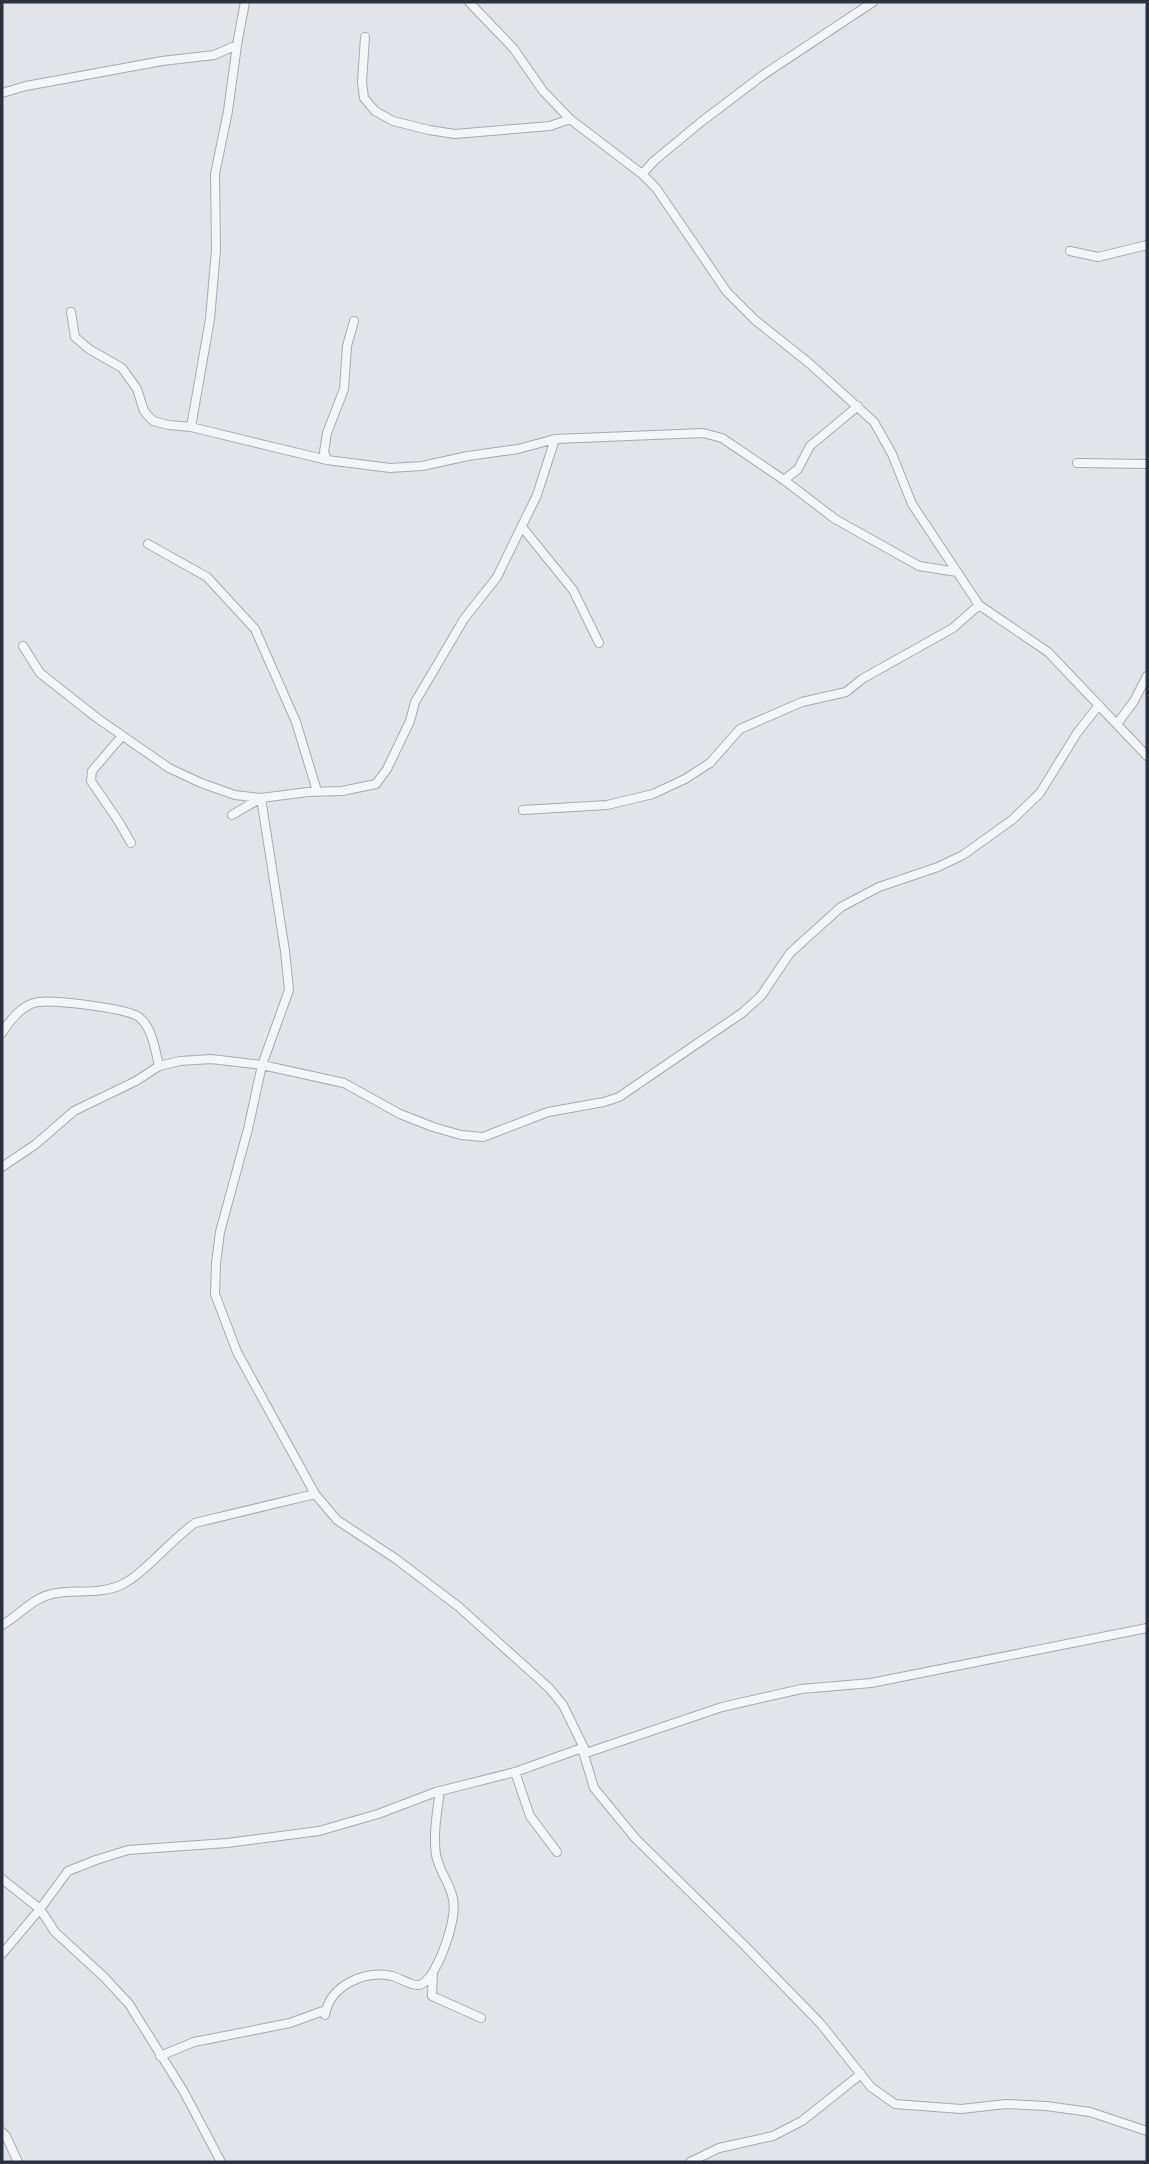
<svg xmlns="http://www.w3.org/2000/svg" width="1149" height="2164" viewBox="0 0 1149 2164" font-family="'Titillium Web',sans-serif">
	<rect width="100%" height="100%" fill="#e1e4e9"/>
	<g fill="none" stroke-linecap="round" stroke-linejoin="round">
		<g stroke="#a6abb3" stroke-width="10">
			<path id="minor" d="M469,2l45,47 29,42 27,28 72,55 14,14 71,104 28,28 54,43 65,59 18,32 20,50 67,101 69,47 99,104
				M365,37l-3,45 2,16 11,13 18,10 36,9 26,4 95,-8 20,-7
				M2,93l24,-7 136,-25 52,-6 23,-10
				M642,174l12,-13 47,-39 62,-47 110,-73
				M1070,251l28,6 49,-12
				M71,312l4,25 14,12 33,19 15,21 7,22 9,10 16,4 22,2 136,33 63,8 32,-2 46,-10 50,-7 37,-10 148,-6 19,5 62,42 51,39 84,47 38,6
				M191,427l19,-108 6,-69 -1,-76 13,-63 9,-66 8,-43
				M327,460l-3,-8 3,-19 17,-44 3,-43 7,-25
				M1077,463l70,1
				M784,480l14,-11 12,-23 48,-40
				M522,527l51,63 26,53
				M148,544l59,33 48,52 41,93 21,69
				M23,646l17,27 57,45 72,50 32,15 34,12 26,3 47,-6 34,-1 34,-7 11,-15 23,-48 5,-19 19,-32 30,-51 33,-42 40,-82 18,-56
				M1117,724l17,-23 13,-25
				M122,736l-30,35 -1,10 28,41 12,21
				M523,810l84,-5 46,-11 32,-15 25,-16 30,-34 62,-27 44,-10 16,-13 91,-51 26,-23
				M232,815l29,-17 24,153 4,39 -27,75 -14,64 -28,103 -4,31 -1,31 22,58 78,142 22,26 59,39 63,48 90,81 14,17 22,45
				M2,1033c7,-12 21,-29 36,-31 18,-2 88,6 101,15 14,12 16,33 20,49
				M2,1167l34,-23 38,-33 62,-30 23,-15 21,-5 31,-2 51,6 82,18 56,31 33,13 28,8 22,2 65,-25 56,-10 15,-5 123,-84 19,-17 29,-43 51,-46 38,-20 59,-20 25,-12 49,-35 28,-27 37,-60 22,-28
				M2,1625c17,-9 30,-27 50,-31 22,-5 47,1 69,-9 22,-10 51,-46 74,-62l120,-29
				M582,1748l12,40 42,51 108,106 76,78 51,64 24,17 66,5 45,-5 40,2 44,6 57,19
				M515,1772l15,44 27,36
				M2,1879l38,30 28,-38 28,-11 32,-10 99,-7 92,-12 59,-17 58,-22 79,-20 67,-24 4,5 136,-46 79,-18 70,-6 276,-55
				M2,1954l38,-45 15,23 49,45 25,27 55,88 37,70
				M433,1973l-1,23 49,22
				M160,2056l34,-14 96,-19 33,-12 2,4c5,-30 40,-45 67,-39 8,2 18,9 25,9 6,1 13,-8 16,-13 10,-17 26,-58 19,-77 -4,-14 -13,-25 -16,-40 -3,-21 1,-43 4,-64
				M2,2132l4,4 12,26
				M690,2162l29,-14 54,-12 29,-15 59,-47"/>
		</g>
		<use href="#minor" stroke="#f3f5f7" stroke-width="8"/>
	</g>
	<rect width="1149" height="2164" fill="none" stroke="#2a313f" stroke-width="7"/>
</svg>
